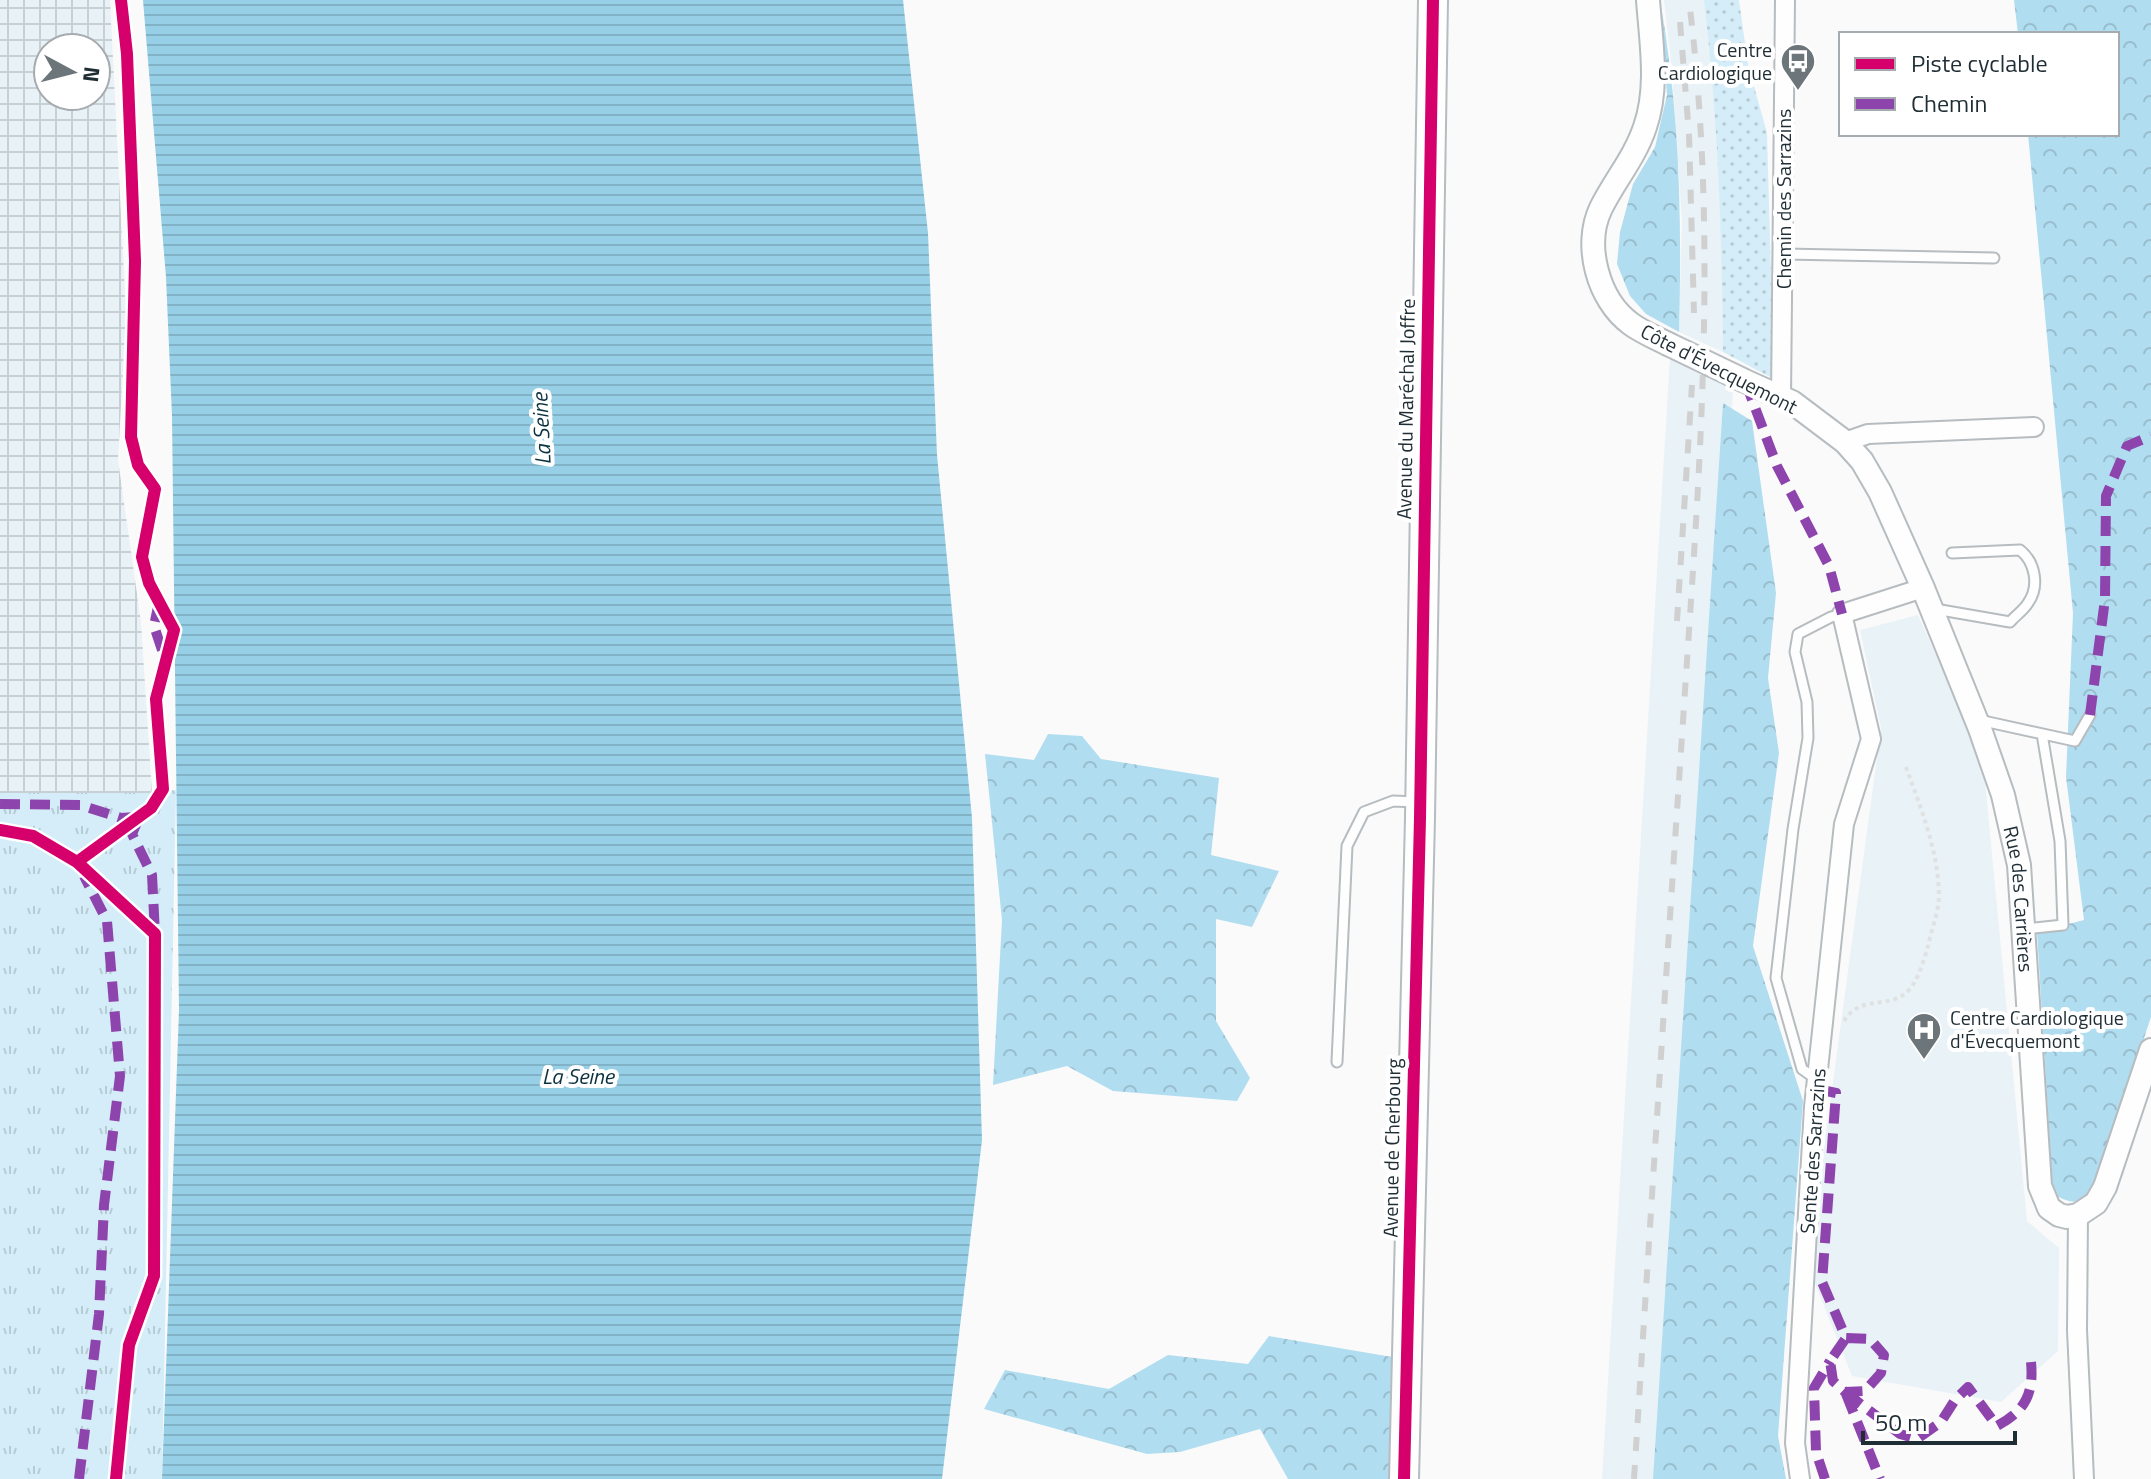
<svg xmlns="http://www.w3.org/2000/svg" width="2151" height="1479" viewBox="0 0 2151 1479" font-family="'Titillium Web',sans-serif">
	<defs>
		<pattern id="industrial-grid" width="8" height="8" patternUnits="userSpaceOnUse" patternTransform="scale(2)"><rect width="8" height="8" fill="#e8f2f7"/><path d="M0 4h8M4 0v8" fill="none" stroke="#c7d0d4"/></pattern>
		<pattern id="grass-dots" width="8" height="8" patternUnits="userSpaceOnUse" patternTransform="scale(2)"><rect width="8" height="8" fill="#d4edf8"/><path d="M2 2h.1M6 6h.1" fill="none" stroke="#b6ccd5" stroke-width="1.8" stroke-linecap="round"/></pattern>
		<pattern id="forest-crowns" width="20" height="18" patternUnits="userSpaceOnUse" patternTransform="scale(2)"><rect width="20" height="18" fill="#b1ddf0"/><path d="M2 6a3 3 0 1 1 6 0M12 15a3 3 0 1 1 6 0" fill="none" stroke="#98bece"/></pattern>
		<pattern id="park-tufts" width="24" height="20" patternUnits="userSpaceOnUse" patternTransform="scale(2)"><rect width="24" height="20" fill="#d4edf8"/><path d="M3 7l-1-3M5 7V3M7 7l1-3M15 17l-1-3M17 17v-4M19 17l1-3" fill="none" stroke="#b6ccd5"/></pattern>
		<pattern id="water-rules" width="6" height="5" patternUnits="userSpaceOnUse" patternTransform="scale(2)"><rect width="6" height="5" fill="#96cfe6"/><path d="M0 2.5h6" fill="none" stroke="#81b2c6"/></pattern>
	</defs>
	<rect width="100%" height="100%" fill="#fafafa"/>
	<path fill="#e8f2f7" d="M1664,0h40l10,84 8,141 1,127 -44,-20 3,-109 -10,-153z
		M1670,357l63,33 -62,1089h-69z
		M1918,615l65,145 44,461 32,27 -1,103 -57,51 -149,-26 -44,-110 73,-538 -21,-98z"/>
	<path fill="url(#industrial-grid)" fill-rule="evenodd" d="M0,0h110l16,314 -8,146 23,162 11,171h-152zM48,48h48v48h-48z"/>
	<path fill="url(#grass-dots)" d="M1704,0h35l9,65 19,68 7,246 -51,-27c-1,-118 -5,-235 -19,-352z"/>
	<path fill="url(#forest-crowns)" d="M1660,0c20,112 22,219 19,332l-33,-18 -16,-18 -13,-32 3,-32 13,-48 22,-37 12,-52z
		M2014,0h137v1017l-59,177c-15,11 -22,9 -37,1l-3,-15 -15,-248 47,-12 -18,-143 7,-164 -45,-479h89v-100h-99z
		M1723,403l29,18 24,172 -8,85 11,75 -26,193 50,155 -25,335 8,43h-133z
		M1048,734l34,2 19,23 118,19 -8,77 68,16 -27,56 -36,-8v102l34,57 -13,23 -124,-10 -46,-25 -74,19 9,-165 -17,-166 49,6z
		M1269,1336l123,21 -1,122h-103l-28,-50 -80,23 -33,2 -163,-45 21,-39 104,19 59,-34 80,9z"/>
	<path fill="url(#park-tufts)" d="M176,790l-14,689h-162v-686h152z"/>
	<path fill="url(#water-rules)" d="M143,0h760l25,233 9,222 35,363 10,322 -40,339h-780l17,-469 -7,-594 -6,-139z"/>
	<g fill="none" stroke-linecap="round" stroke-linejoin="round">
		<g stroke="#b6bcbf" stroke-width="13">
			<path id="service" d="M1784,254l210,4
				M1935,609l75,13c5,-6 14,-12 18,-19 12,-17 7,-41 -8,-53l-68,3
				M1979,720l96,21 15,-26
				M2024,929l39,-4 -3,-84 -18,-107
				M1337,1062l10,-216 17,-34 29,-11 23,1
				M1816,1079l-14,-10 -26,-91 17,-149 15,-91 -1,-36 -12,-50 3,-18 33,-17 11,-3"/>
		</g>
		<g stroke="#b6bcbf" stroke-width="22">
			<path id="minor" d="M1781,398l4,-398
				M1845,442l23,-8 166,-7
				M2078,1215l-1,115 7,149
				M1800,1479l-5,-36 19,-336 30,-283 27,-85 -29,-125 81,-26"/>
		</g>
		<g stroke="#b6bcbf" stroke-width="26">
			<g id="tertiary">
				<path d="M1648,0c3,42 11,87 -3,127 -10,30 -30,53 -44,81 -18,37 -3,92 30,116 11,8 25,14 37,20"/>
				<path id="s1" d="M1745,381l47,21 53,40 17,19 18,31 43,96 57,141 23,66 16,70 21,321 9,22 10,7 8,2 11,-2 18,-12 9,-16 46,-137"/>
			</g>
		</g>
		<g stroke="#b6bcbf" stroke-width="32">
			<path id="primary" d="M1404,1479l16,-661 13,-818"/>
		</g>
		<path stroke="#e0e1e1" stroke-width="4" stroke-dasharray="4 4" stroke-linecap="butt" d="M1844,1021c16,-27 45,-11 64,-30 10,-10 16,-31 20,-45 3,-15 10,-32 11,-48 0,-46 -18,-89 -33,-131"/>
		<use href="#service" stroke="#fefefe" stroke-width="9"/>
		<use href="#minor" stroke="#fefefe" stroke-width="18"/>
		<use href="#tertiary" stroke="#fefefe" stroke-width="22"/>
		<use href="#primary" stroke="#fefefe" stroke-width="28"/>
		<path stroke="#d0d0d0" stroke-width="6" stroke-dasharray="14 14" stroke-linecap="butt" d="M1680,22l9,112 5,179
			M1677,621l15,-236
			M1634,1479c16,-253 32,-505 49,-758 16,-244 36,-477 6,-721"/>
		<g stroke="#b6bcbf" stroke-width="26" stroke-linecap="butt">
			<path id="tertiary-bridge" d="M1668,344l77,37"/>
		</g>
		<use href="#tertiary-bridge" stroke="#fefefe" stroke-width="22"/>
		<path stroke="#8e44ad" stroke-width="10" stroke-dasharray="20 10" stroke-linecap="butt" d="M1745,381l32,85 52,100 13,48
			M159,602l-5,24 10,30
			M2090,715l15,-116 1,-103 21,-50 24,-10
			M0,804l80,1 41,13 15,-1
			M138,820l-6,14 20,41 3,59
			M1817,1089l19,4 -14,189 24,56 24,1 14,16 -3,18 -16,18 -20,1 -12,-11 -3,-20 16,-23
			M1845,1392l55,42 17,5 24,-17 14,-22 13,-13 29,39c28,-15 37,-32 34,-64
			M1846,1394l34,85
			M79,1479l20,-165 5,-109 16,-129 -13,-155 -23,-45
			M1825,1479l-9,-27 -2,-64 16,-27"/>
		<g stroke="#fff" stroke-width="17">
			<path id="cycleway" d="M0,830l33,6 44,26 78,72 -1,342 -25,69 -13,134
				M77,862l74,-54 12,-19 -7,-90 18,-69 -25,-47 -7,-26 13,-68 -17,-24 -7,-28 4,-176 -8,-207 -6,-54
				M1404,1479l16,-661 13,-818"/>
		</g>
		<use href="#cycleway" stroke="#d6006c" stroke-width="12"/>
	</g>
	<defs>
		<g id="bus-pin" transform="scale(1.8)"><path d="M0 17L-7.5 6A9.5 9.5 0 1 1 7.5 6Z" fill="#6c7579" stroke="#fff"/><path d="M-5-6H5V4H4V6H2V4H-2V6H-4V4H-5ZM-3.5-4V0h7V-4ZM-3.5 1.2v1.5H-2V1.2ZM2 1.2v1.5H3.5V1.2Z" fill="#fff"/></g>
		<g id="hospital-pin" transform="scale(1.8)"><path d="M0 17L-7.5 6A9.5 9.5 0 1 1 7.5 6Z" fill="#6c7579" stroke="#fff"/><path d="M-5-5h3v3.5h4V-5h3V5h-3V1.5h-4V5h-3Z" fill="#fff"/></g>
	</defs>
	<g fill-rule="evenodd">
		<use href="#bus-pin" x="1798" y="61"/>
		<use href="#hospital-pin" x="1924" y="1030"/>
	</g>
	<g text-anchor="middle" stroke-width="8" stroke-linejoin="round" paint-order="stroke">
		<g font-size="20" fill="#1f2d34" stroke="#fff" text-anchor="end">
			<text x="1772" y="57">Centre<tspan x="1772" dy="23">Cardiologique</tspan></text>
			<text x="1950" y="1025" text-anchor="start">Centre Cardiologique<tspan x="1950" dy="23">d'Évecquemont</tspan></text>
		</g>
		<g font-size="20" fill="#1f2d34" stroke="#fff">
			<text transform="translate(1784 199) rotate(-90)" y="7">Chemin des Sarrazins</text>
			<text transform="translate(1719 369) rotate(27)" y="7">Côte d'Évecquemont</text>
			<text transform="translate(1406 409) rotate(-89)" y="7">Avenue du Maréchal Joffre</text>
			<text dy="7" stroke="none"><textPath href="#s1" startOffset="612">Rue des Carrières</textPath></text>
			<text transform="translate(1392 1148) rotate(-89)" y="7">Avenue de Cherbourg</text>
			<text transform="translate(1813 1151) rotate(-86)" y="7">Sente des Sarrazins</text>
		</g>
		<g font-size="22" font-style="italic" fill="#0c3240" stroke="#fff">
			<text transform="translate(541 429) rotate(-93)" y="8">La Seine</text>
			<text x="578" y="1084">La Seine</text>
		</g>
	</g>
	<rect x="1839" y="32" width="280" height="104" fill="#ffffff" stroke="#a5abae" stroke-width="2"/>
	<rect x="1855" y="58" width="40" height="12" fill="#d6006c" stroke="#a5abae" stroke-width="2"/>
	<text x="1911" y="72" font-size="24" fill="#1f2d34">Piste cyclable</text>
	<rect x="1855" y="98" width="40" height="12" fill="#8e44ad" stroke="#a5abae" stroke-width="2"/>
	<text x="1911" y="112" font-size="24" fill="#1f2d34">Chemin</text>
	<g transform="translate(72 72) rotate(97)"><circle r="38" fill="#ffffff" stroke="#a5abae" stroke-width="2"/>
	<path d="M0-6L14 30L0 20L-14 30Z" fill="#6c7579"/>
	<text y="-12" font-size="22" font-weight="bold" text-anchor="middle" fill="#1f2d34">N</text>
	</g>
	<path d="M1863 1431v12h152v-12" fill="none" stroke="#1f2d34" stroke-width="4"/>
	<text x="1875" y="1431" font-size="24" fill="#1f2d34" stroke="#ffffff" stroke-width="6" paint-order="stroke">50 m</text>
</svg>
